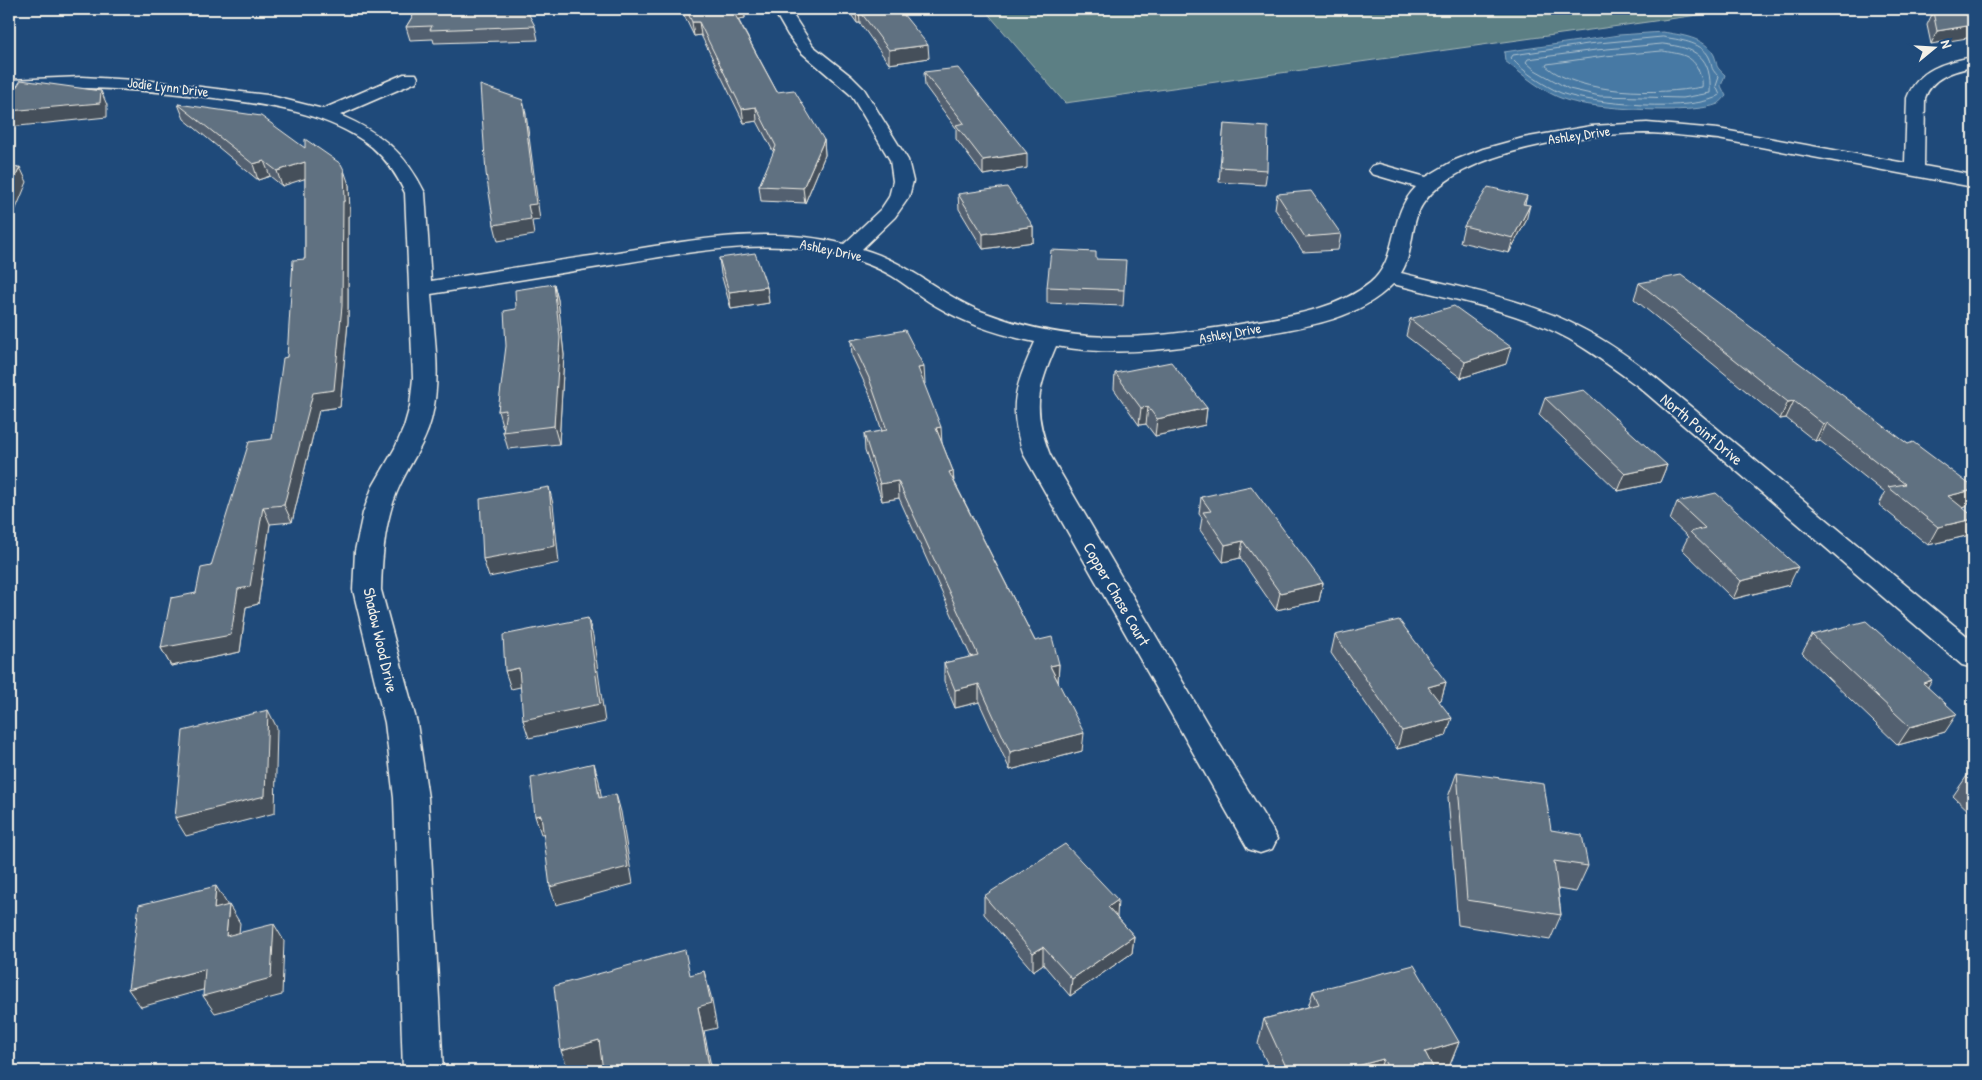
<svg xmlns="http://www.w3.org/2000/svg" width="1982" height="1080" viewBox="0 0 1982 1080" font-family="'Patrick Hand',sans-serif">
	<rect width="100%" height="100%" fill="#1f4a7a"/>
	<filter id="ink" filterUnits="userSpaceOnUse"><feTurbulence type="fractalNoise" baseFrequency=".02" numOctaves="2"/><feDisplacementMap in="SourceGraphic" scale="10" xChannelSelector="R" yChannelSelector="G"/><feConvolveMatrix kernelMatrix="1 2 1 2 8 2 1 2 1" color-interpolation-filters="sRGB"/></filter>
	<g filter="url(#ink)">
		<path fill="#5b7f84" stroke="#a8b8b6" d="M984,9h757l-676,94z"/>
		<path fill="#4679a4" stroke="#8ca9bf" d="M1663,32c17,3 42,5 51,23 5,12 -1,9 11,20l-4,11 5,10c-2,2 -5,6 -8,8 -25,11 -125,5 -152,-4 -22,-7 -43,-25 -61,-39l-1,-9 115,-17z"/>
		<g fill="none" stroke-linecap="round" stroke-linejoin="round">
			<path stroke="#aec1cd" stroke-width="1" d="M1663,37c15,3 38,4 46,20 5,10 -1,9 10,20l-3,9 4,9c-24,18 -130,9 -159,-2 -18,-8 -36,-20 -50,-35l2,-3 75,-11z
				M1663,44c33,4 49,12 47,49l-27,5 -83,-2 -31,-7 -34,-19 -9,-8 2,-3 68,-9z
				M1663,51c16,3 30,3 36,21 2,6 4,8 3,15 -42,8 -123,8 -156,-21l1,-2 58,-8z"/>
			<g stroke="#f4f1e8" stroke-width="3">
				<path id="street" d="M773,9h16l24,37 39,31 12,12 44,71 5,21 -4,16 -14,20 -33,32c49,14 78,47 124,64 95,36 170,25 267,9 40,-7 84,-13 117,-39 30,-25 17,-67 46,-96l-44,-13 -3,-4 3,-4 7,-2 47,13 27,-16 30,-12 40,-11 68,-12 56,-3 71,6 187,34 2,-65c11,-29 38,-36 66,-41v10c-20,4 -41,10 -48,31l-1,68 49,9v12l-255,-48c-23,-2 -46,-5 -68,-6 -62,0 -186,16 -225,68 -16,20 -10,50 -24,72 60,15 130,27 184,57 25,13 48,30 70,47l318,264v27l-11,-3 -323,-278c-23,-17 -46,-34 -70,-48 -53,-29 -118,-40 -176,-55 -38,39 -97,44 -148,53 -62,11 -125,21 -189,9 -19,45 -24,63 -6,109l161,275 61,99 5,10 -5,10 -12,4 -12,-4 -224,-394c-17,-49 -9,-67 11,-113 -35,-7 -69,-18 -99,-36 -16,-9 -29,-21 -44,-30 -15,-9 -32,-15 -49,-20 -73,-20 -152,-4 -225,8 -62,10 -124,20 -187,30 3,41 11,85 0,126 -6,24 -21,43 -31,65 -15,32 -18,70 -19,105l36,133 11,75 15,273h-40l-9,-273 -9,-75 -32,-133 2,-39 8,-38 9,-25 23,-40 9,-21 6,-21 3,-28 -8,-185c-8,-18 -18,-33 -33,-46 -46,-36 -109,-43 -166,-50 -66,-8 -131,-12 -197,-7v-10l73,-3 70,4 115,14 56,14 81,-35h12l2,4 -2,4 -76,33c41,18 65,37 85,78l6,88c62,-10 124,-20 187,-29 74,-12 151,-27 226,-8l37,-35 8,-12 4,-16 -3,-21 -39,-65 -50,-43 -13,-17z"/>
			</g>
			<use href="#street" fill="#1f4a7a" fill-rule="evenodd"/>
		</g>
		<path fill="#53616f" stroke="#f4f1e8" d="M417,9l118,17 3,14 -104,3 -1,-4 -23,1 -4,-13z
			M681,9h63l1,9 -7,1 39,73 47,48 1,15 -20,48 -44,-2 -2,-15 15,-33 -17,-32 -13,2 -43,-88 -7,1z
			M847,9h52l30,49 -40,6 -29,-41h-3z
			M1973,9l-42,35 -4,-19 6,-13z
			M924,72l103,96 -44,7 -27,-36v-11l-31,-42z
			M178,104l171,81 1,31h-2v106l-8,85 -21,3 -27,112 -22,2 -12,80 -12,3 -6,45 -69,14 -10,-18 35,-55 15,-27 61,-127 33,-180v-81l-23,8 -12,-10 -12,4 -74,-61z
			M1224,124l43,46 -2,15 -46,-3z
			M958,194l75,32v16l-50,7 -24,-40z
			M1277,194l64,40 -3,16 -35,2 -28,-43z
			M1527,196l-2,8 1,17 -17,32 -49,-11 4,-16z
			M719,258l48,29 2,16 -38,6 -10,-35z
			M1096,259l28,31 -1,16 -76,-3v-16z
			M1639,283l269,161 65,43v8l-7,12 -3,1 3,28 -38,9 -49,-40 6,-12 -66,-53 -4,1 -29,-23 -6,1 -146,-120z
			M554,284l4,16 6,55 -5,89 -51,5 -5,-17 1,-4h-1l-5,-17 18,-102z
			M1410,319l96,45 -45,14 -55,-42z
			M851,340l74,44h-1l18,59 11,28 1,10 81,160 24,23 -1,18 24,69 -72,19 -31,-68 -24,6 -11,-27v-18l27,-6 -72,-159 -17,3 -17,-50 -1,-17 18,-3 -12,-36 -18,-39z
			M1115,373l92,35 -2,17 -50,11 -9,-12 -7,1 -25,-36z
			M1545,398l122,67 -7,17 -42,9 -79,-76z
			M1201,497l122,86 -4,18 -43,9 -36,-52 -17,4 -23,-32 2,-12 -3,-4z
			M1677,502l112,83 -56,14 -51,-50 6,-12 -18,-17z
			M1335,635l111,47 -5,18h-3l8,36 -49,13 -66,-96z
			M1812,635l116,52 17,45 -47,13 -96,-92z
			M1971,770h2v45l-20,-19z
			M1457,772l94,58 37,36 -12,26 -18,-3 3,26 -11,25 -92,-15 -10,-128z
			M984,896l133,21 17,19 -2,17 -62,43 -27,-32 -10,7 -49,-57z
			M1313,991l146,51 -10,25 -14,4h-164l-13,-27 6,-25 44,-12z"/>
		<path fill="#444f5a" stroke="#f4f1e8" d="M732,9h12l1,9 -12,2z
			M856,10h3l1,13h-3z
			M692,22h7l2,13 -7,1z
			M1973,25v12l-42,7 6,-13z
			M928,45l1,13 -40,6v-14z
			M101,91l6,14v12l-98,10v-16z
			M523,100l3,14 14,106 -8,1 2,14 -36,6 -4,-16z
			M756,107l1,14 -13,2 -2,-14z
			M824,140l1,15 -20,48 -2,-15z
			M1027,153v15l-44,7v-15z
			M264,161l6,15 -12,4 -5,-16z
			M305,162l5,15 -28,9 -5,-15z
			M20,167l7,15 -16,39 -2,2v-31z
			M344,170l5,15 1,31h-2v106l-8,85 -21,3 -27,112 -8,-17 59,-304z
			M1530,205l-4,16 -17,32 4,-15z
			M1033,226v16l-50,7v-15z
			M554,284l4,16 6,55 -5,89 -5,-18z
			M767,287l2,16 -38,6 -2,-17z
			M1511,347l-5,17 -45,14 4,-16z
			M924,367l1,17 -6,1 -1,-17z
			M1794,401l-8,17 -6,1 8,-17z
			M1148,407l-2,17 -7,1 2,-17z
			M1207,408l-2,17 -50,11 2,-17z
			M1827,423l-8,17 -4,1 8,-17z
			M941,427l1,17 -6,-16z
			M1667,465l-7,17 -42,9 7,-17z
			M953,471l1,18 -5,-17z
			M898,481l1,17 -17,3 -2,-17z
			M549,487l4,17 6,59 -70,14 -6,-18z
			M1973,490v5l-7,12 -28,7 10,-18z
			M263,507l7,17 -12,80 -12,3 -6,45 -69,14 -10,-18 77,-59z
			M1973,519v4l-7,13 -38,9 10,-18z
			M1243,541l-3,17 -17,4 2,-17z
			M1798,567l-9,18 -56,14 8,-18z
			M1323,583l-4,18 -43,9 4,-17z
			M588,618l5,18 12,86 -76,16 -6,-18z
			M1059,664l-1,18 -8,-16z
			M519,668l6,18 -14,3 -6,-18z
			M1932,680l-11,18 2,-15z
			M1446,682l-5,18 -18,5 5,-18z
			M979,684v18l-24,6v-18z
			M268,710l9,18 -2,85 -89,23 -11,-18z
			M1957,714l-12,18 -47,13 12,-18z
			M1452,718l-6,18 -49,13 5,-18z
			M1084,733l-2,18 -72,19v-18z
			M594,763l5,18 5,35 -5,-18z
			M616,794l5,18 12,72 -77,21 -6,-18z
			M541,815l6,18 -6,1 -6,-18z
			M216,886l11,18 -2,22 -11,-17z
			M1118,900l-1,17 -9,-10z
			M229,905l11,18 -3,31 -11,-18z
			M274,924l10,17 -2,54 -67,18 -12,-17z
			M1134,936l-2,17 -62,43 2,-17z
			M1043,947v17l-10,7v-18z
			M205,969l12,17 -76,21 -13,-18z
			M704,971l7,25 6,32 -13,3 8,40h-2l-12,-64z
			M599,1040l9,24 -24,7h-15l-8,-20z
			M1459,1042l-10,25 -15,4 -9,-19z
			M1383,1059l-4,12h-40z"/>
		<path fill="#617181" stroke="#f4f1e8" d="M417,9h109l9,17 -105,4 2,-4 -26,1z
			M686,9h46l45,83 17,-2 30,50 -21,48 -44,-2 17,-40 -20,-39 -14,2 -43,-87h-7z
			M855,9h44l29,36 -39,5 -30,-40h-3z
			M1944,9h29v16l-36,6 -4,-19z
			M958,68l69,85 -44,7 -27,-35 8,-2 -40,-51z
			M21,80l80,11 -1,12 -91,8v-12z
			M480,85l43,15 13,104 -8,1 3,14 -37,6 -8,-52z
			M178,104l83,12 44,32v-9l36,25 3,6 1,31h-2l-1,105 -8,84 -21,3 -29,112 -21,2 -13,80 -12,2 -7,46 -70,13 10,-50 25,-5 5,-25 10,-2 38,-124 23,-3 11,-81 4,-1 6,-97 12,-1v-97l-28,9 -13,-10 -11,3z
			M1224,124l44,3 -1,43 -47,-3z
			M20,167l-11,25v-24z
			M1007,187l26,39 -50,8 -25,-40z
			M1488,187l39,9 -4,8 7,1 -17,33 -49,-12z
			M1311,191l30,43 -36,3 -28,-43z
			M1051,250l45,2v7l30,1 -2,30 -77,-3z
			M755,253l12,34 -38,5 -10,-34z
			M1681,275l227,169 5,-2 60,45v3l-25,6 25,20v3l-35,8 -50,-40 17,-3 -78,-61 -4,1 -29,-23 -6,1 -149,-119z
			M554,284l6,54 -6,88 -51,6 3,-22 -8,1 8,-65 -2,-35 12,-2 -1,-19z
			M1454,306l57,41 -46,15 -55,-43z
			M905,330l19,37 -6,1 23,59 -5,1 17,43 -4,1 86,169 17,-4 7,27 -9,2 34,67 -74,19 -31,-68 -24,6 -11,-27 34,-8 -80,-174 -18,3 -16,-50 23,-4 -18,-52 -18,-38z
			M1171,362l36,46 -50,11 -9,-12 -7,1 -26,-35z
			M1584,390l83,75 -42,9 -80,-76z
			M1251,486l72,97 -43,10 -37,-52 -18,4 -22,-33 8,-1 -10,-14z
			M549,487l6,59 -72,13 -3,-60z
			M1716,493l82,74 -57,14 -51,-49 15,-4 -28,-26z
			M588,618l12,86 -77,16 -4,-52 -14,3 -2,-36z
			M1399,620l47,62 -18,5 24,31 -50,13 -67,-96z
			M1866,621l66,59 -9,3 34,31 -47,13 -98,-92z
			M268,710l-3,86 -90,22 8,-87z
			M594,763l5,35 17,-4 12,73 -78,20 -9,-72 -6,1 -4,-38z
			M1457,772l87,12 7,46 31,5 6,31 -34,-5 7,54 -94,-15z
			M1065,844l53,56 -10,7 26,29 -62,43 -29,-32 -10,6 -49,-57z
			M216,886l-2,23 15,-4 -3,31 48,-12 -3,54 -68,18 2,-27 -77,20 11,-84z
			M685,950l5,25 14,-4 7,32 -13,4 12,64h-107l-4,-31 -38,11 -7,-65z
			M1414,965l45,77 -34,10 10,19h-45l-7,-12 -44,12h-51l-24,-52 55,-15 -6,-13z"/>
	</g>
	<g text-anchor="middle" stroke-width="4" stroke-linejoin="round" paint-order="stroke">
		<g font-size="14" fill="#f4f1e8" stroke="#1f4a7a">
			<text transform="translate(168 87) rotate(7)" y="5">Jodie Lynn Drive</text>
			<text transform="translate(1579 135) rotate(-8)" y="5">Ashley Drive</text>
			<text transform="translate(831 250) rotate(12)" y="5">Ashley Drive</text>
			<text transform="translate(1230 333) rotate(-10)" y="5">Ashley Drive</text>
		</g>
		<g font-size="16" fill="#f4f1e8" stroke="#1f4a7a">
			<text transform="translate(1702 429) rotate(40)" y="6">North Point Drive</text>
			<text transform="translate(1117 594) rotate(60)" y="6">Copper Chase Court</text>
			<text transform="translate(381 640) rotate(77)" y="6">Shadow Wood Drive</text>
		</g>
	</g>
	<rect width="1982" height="1080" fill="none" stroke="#1f4a7a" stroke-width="30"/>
	<rect x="15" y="15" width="1952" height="1050" fill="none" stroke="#f4f1e8" stroke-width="2" filter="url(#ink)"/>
	<g transform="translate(1934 48) rotate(72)" stroke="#1f4a7a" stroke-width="4" paint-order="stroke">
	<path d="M0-4L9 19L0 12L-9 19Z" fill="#f4f1e8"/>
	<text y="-8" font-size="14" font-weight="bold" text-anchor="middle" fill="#f4f1e8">N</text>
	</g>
</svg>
